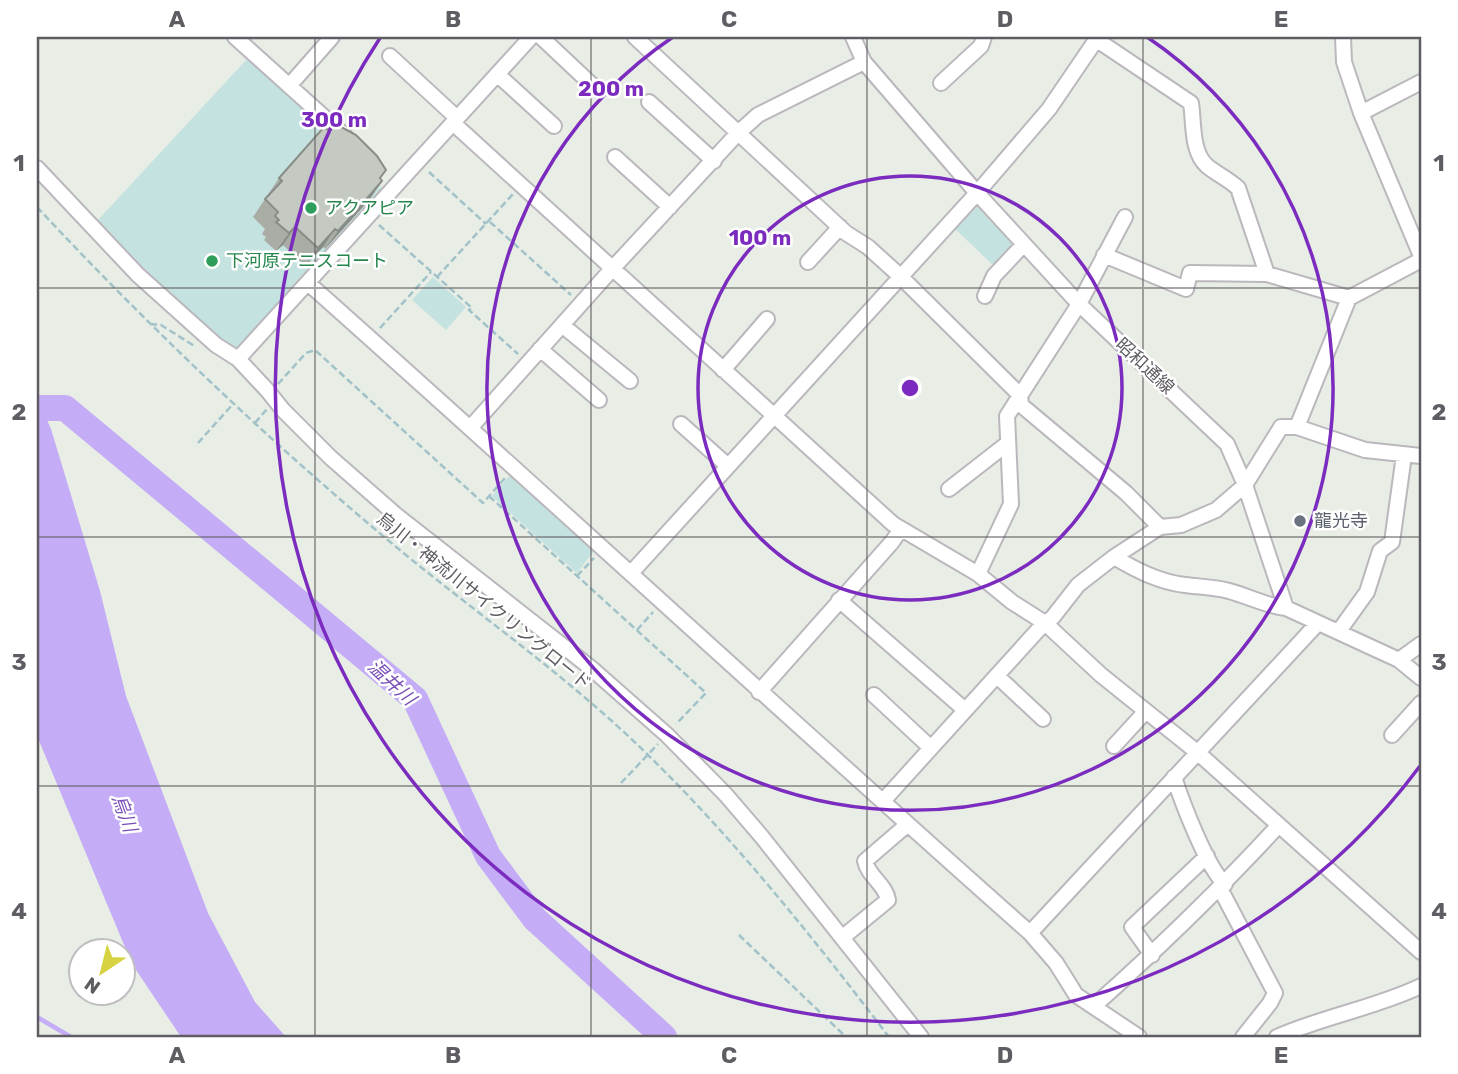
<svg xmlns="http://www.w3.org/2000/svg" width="1458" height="1074" viewBox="0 0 1458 1074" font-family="Rubik,'Noto Sans JP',sans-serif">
	<rect width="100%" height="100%" fill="#e8ede5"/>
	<path fill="#c4e2df" d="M248,58l132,125 1,10 -142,155h-8l-12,-7 -117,-113 -4,-8z
		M978,202l38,42 -22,22 -41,-39z
		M433,277l33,30 -20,23 -34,-30z
		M512,473l84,75 -19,25 -85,-77z"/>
	<path fill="#c4acf6" d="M37,398l14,31 49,162 26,105 82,217 47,89 31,35h-105l-49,-73 -95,-228z"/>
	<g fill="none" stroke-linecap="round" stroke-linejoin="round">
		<path stroke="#c4acf6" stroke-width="4.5" d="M37,1017l34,20"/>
		<path stroke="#c4acf6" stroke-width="26" d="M37,408h28l350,291 73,157 47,63 129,118"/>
		<g stroke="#bab7bd" stroke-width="18">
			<path id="minor" d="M235,37l110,99
				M541,37l51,48
				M635,37l211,196 22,14 32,29 120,119 1,10 105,88 34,34
				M853,37l11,25 113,131 102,111 148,140 18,41 41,123 113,52 22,18
				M1343,37l1,25 17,51 60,143
				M1097,40l94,63c3,19 0,49 16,63 10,8 21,13 31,22l29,86
				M390,56l67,62
				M497,74l57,52
				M941,83l40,-37 3,-9
				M289,86l43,-49
				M649,102l65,59
				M1361,113l60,-31
				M453,123l440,401 85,50 34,28 33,21 56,52 96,77 224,200
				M615,157l55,50
				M37,168l101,107 78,70 22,14 29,31 16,20 48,48 65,57 195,153 76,67 59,60 36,42 159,200
				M1104,255l82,34 4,-16 77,1 82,24
				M808,262l32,-35
				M308,283c242,215 479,435 722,650l26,30 20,32 63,42
				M985,296l9,-20 30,-32
				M562,325l68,56
				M540,349l59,51
				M238,359l293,-322
				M723,370l44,-51
				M681,424l47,42
				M1297,427l68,23 56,6
				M470,428l142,-159 126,-136 20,-18 106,-53
				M949,489l59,-46
				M1114,557c22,13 45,25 71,28 14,2 30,2 44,6 19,5 37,15 57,17
				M631,573l346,-380 72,-84 49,-72
				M978,574l33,-70 -4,-88 72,-112 46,-87
				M839,600l126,110
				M1339,631l28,-39 13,-41 12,-9 12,-87
				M1399,660l22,-16
				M997,676l46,43
				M759,692l133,-150 9,-13
				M874,695l57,53
				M1392,735l29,-32
				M1114,746l32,-35
				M1174,777c8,25 33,91 51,107
				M883,801l155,-171 15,-13 25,-32 36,-28 46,-30 21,-2 35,-15 29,-25 36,-58h16l52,-129 72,-38
				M1219,891l5,5 51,97 -5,10 -27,34
				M1030,933l288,-310
				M843,937l45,-37c-2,-15 -20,-24 -23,-39l43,-37
				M1152,955l-20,-28 75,-71
				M1094,1006c65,-58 125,-116 184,-180
				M1277,1037c47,-21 98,-29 144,-51"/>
		</g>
		<path stroke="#a1c2c8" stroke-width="2.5" stroke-dasharray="7 3.5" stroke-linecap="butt" d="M429,172l57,52
			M37,207c111,119 228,230 352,334 86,72 179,135 259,214 89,87 166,184 241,282
			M490,222l81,73
			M379,225l93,83 -3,2 49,44
			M437,277l76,-83
			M150,324l11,1 35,22
			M380,328l51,-56
			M278,384l28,-31 9,-3 168,153 22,-25
			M255,423l12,-14
			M198,443l35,-39
			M489,496l217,197 -30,31
			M577,576l17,-18
			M637,630l16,-18
			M621,783l37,-39
			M739,935l107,102"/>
		<use href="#minor" stroke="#fff" stroke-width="14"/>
	</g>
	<path fill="#a9ada6" d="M279,178l102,1 -11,20 -45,50 -2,-2 -18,19 -22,-21 -7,6 -12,-11 2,-3 -4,-3 3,-5 -12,-12z"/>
	<path fill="#898d87" d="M382,181l-12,18 -45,50 13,-18z
		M295,227l-12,18 -7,6 13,-18z
		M335,229l-12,18 -18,19 13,-18z"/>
	<path fill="#c4c9c1" stroke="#898d87" stroke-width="2" d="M334,123l22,12 21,21 9,14 -6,8 2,3 -25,29 -19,21 -3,-2 -17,19 -23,-21 -6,6 -13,-11 3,-2 -4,-4 3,-4 -13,-13 17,-18 -3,-3 45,-51 4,3z"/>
	<path fill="none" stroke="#605c63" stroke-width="2" stroke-opacity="0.55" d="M315,37v1000M591,37v1000M867,37v1000M1143,37v1000M37,288h1384M37,537h1384M37,786h1384"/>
	<g fill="none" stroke="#7b2cbf" stroke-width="3.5">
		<circle cx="910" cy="388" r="212"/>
		<path d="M1147 37A423 423 0 1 1 673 37"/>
		<path d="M1420 766A635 635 0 0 1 380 38"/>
	</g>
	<g fill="#2e9e5b" stroke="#fff" stroke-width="2.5">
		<circle cx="311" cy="208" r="7"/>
		<circle cx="212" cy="261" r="7"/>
	</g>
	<circle fill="#6b7280" stroke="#fff" stroke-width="2.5" cx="1300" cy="521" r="7"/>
	<g text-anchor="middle" stroke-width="5" stroke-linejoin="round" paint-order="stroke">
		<g font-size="18" fill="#27864d" stroke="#fff" text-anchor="start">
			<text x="325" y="214">アクアピア</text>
			<text x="226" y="267">下河原テニスコート</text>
		</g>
		<g font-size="18" fill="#605c63" stroke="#fff">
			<text transform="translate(1145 366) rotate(43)" y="6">昭和通線</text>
			<text transform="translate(484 601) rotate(39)" y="6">烏川・神流川サイクリングロード</text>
		</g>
		<g font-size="18" fill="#5b616d" stroke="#fff" text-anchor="start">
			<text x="1314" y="527">龍光寺</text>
		</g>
		<g font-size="19" font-style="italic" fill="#7a51b7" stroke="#fff">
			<text transform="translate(392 682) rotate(43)" y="7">温井川</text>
			<text transform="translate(125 813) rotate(70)" y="7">烏川</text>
		</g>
	</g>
	<circle cx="910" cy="388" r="10" fill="#7b2cbf" stroke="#fff" stroke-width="3.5"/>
	<g font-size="21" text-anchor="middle" font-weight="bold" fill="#7b2cbf" stroke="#fff" stroke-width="5" stroke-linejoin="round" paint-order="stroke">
		<text x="611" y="96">200 m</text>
		<text x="334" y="127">300 m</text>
		<text x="760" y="245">100 m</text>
	</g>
	<rect width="1458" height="1074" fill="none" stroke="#ffffff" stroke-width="77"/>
	<g transform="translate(102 972) rotate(215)"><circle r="33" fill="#ffffff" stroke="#bfbec1" stroke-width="2"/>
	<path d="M0-5L12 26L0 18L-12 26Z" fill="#d7d241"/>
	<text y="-10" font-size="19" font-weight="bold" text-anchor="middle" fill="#605c63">N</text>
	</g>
	<rect x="38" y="38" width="1382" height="998" fill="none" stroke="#605c63" stroke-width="2.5"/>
	<g font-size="23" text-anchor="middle" font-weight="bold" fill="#605c63">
		<text x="177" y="27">A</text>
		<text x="453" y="27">B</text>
		<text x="729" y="27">C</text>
		<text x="1005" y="27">D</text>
		<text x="1281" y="27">E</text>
		<text x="19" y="171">1</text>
		<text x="1439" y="171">1</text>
		<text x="19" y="420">2</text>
		<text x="1439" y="420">2</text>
		<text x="19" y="670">3</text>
		<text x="1439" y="670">3</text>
		<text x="19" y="919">4</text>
		<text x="1439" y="919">4</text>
		<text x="177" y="1063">A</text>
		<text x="453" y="1063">B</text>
		<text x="729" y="1063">C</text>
		<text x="1005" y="1063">D</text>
		<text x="1281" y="1063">E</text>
	</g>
</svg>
